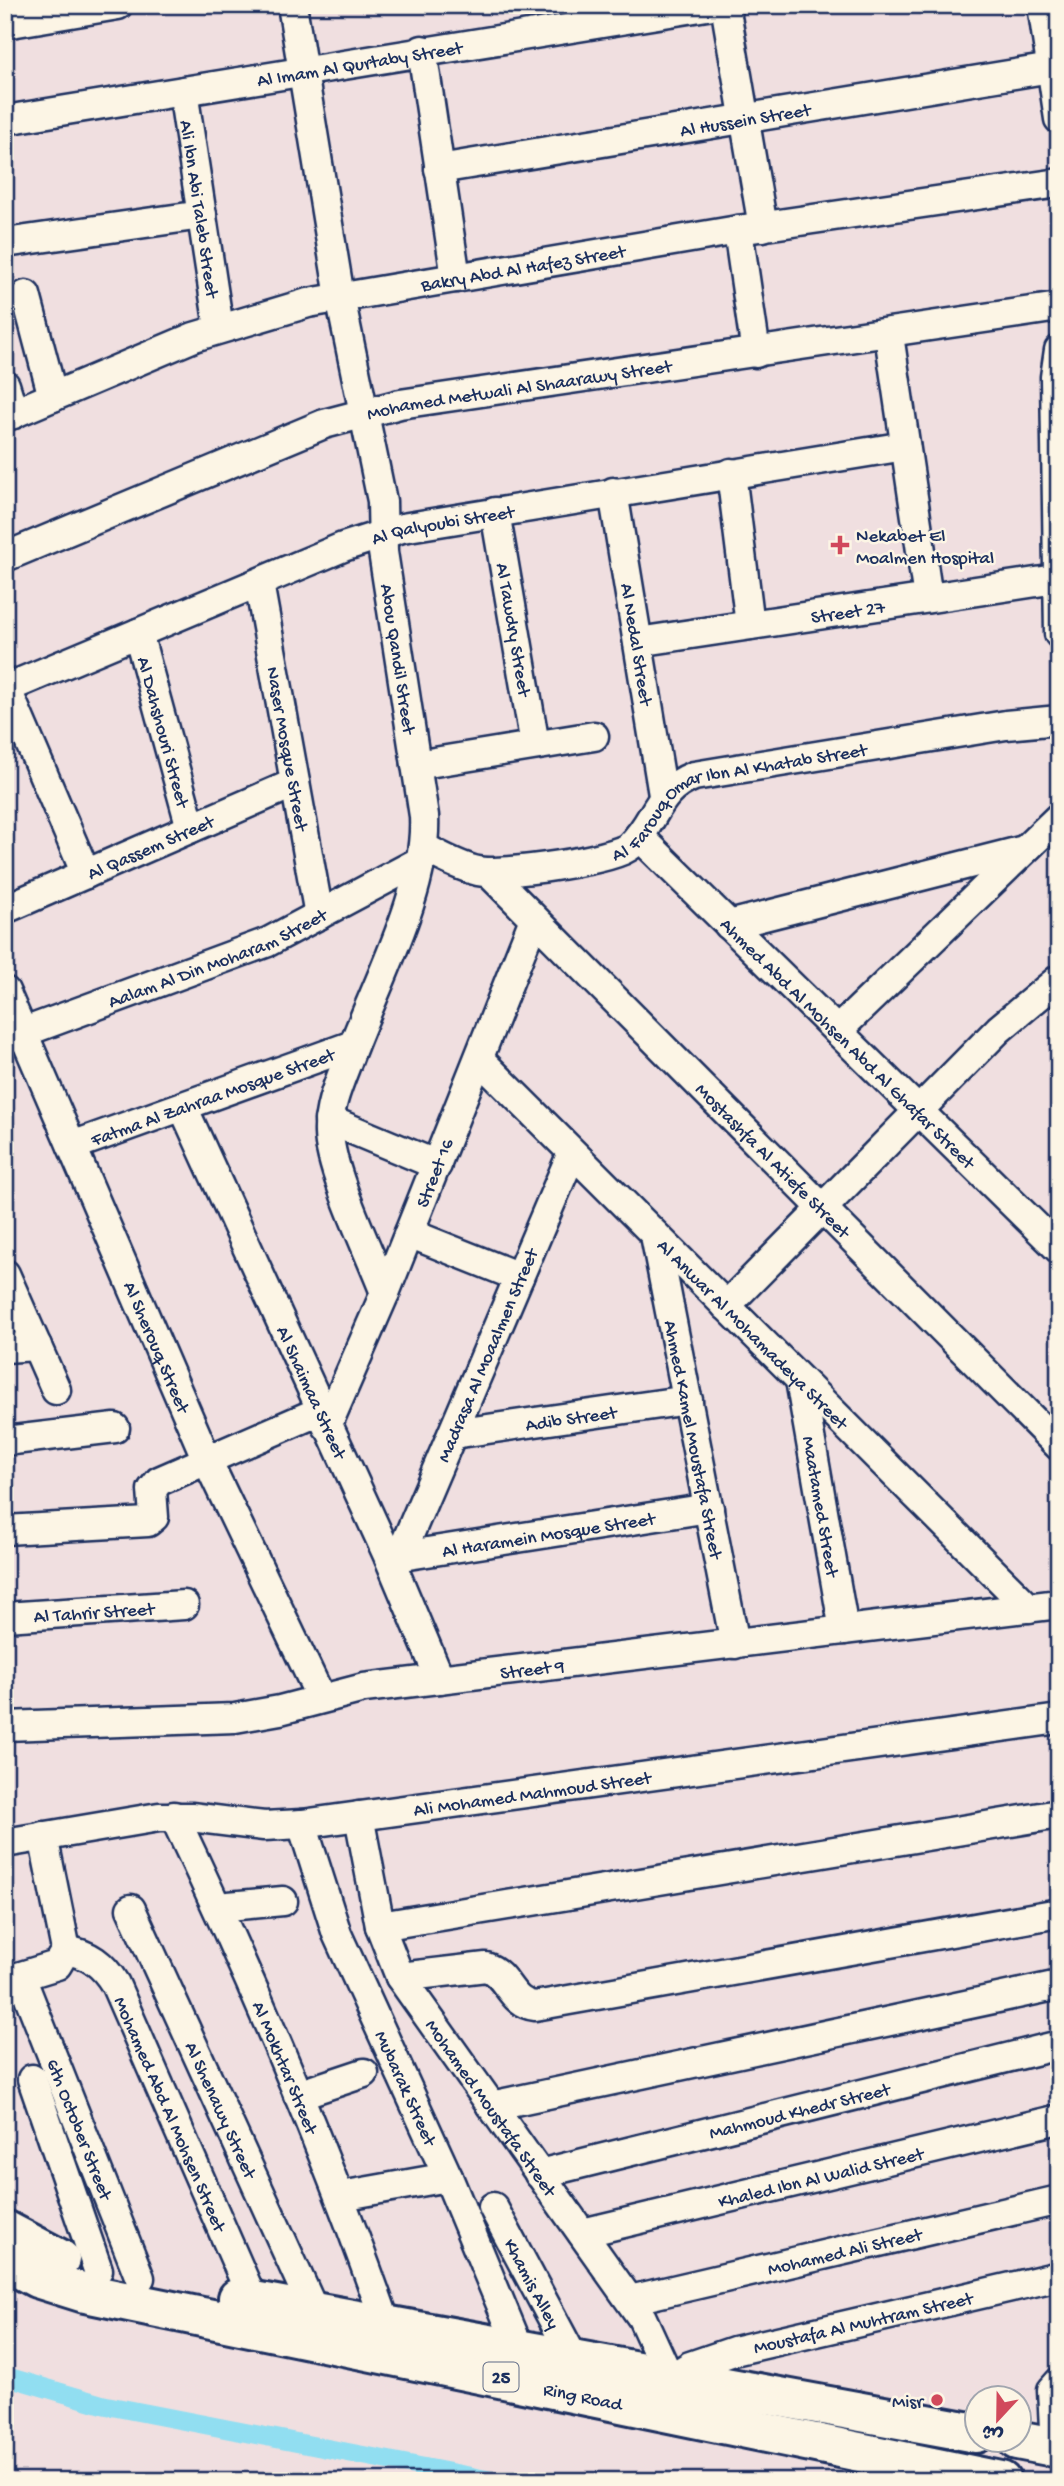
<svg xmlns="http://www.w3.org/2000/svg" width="1064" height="2486" viewBox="0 0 1064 2486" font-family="'Gochi Hand','Playpen Sans Arabic',sans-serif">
	<rect width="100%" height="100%" fill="#f0dfe0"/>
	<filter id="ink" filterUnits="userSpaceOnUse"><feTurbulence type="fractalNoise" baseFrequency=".0143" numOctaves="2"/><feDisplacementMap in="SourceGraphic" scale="14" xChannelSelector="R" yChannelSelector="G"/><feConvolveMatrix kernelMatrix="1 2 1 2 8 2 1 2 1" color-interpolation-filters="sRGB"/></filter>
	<g filter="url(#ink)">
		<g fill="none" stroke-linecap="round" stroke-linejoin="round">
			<path stroke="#91def1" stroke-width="19" d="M5,2376l99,29 390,76"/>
			<g stroke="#1b2f5e" stroke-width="33">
				<g id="minor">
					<path id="s1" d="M292,5l48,292 42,204 1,51 41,264c4,76 -51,173 -77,246 -9,23 -19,46 -18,71 1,39 41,120 56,160"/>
					<path d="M725,5l38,222"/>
					<path d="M1042,5l17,114"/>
					<path d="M5,24l113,-19"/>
					<path d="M422,50l34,228"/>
					<path id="s2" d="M183,91l36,237"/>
					<path id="s3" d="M5,120l708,-115"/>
					<path id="s4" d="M439,169l612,-101"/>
					<path d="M738,230l18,123"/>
					<path d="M5,243l197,-28"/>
					<path d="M26,295l27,102"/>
					<path d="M889,335l39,263"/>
					<path d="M1059,350l-4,27 4,257"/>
					<path d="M5,385l9,29"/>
					<path id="s5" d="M5,417l189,-80 114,-34 430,-73 321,-47"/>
					<path d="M731,473l19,152"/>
					<path id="s6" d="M613,492l50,303"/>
					<path id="s7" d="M495,512l40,233"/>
					<path id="s8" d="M5,557l319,-133 76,-20 659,-97"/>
					<path id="s9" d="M259,583l60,332"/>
					<path id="s10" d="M138,633l53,195"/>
					<path id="s11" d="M638,642l418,-63"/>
					<path d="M5,685l81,189"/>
					<path id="s12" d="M7,688l336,-141 59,-19 503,-82"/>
					<path d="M416,765l178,-29"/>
					<path id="s13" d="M639,836l420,413"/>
					<path id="s14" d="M424,848c17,8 35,19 54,23 22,5 137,-11 152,-25 27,-25 25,-55 64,-70l312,-51 53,-5"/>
					<path id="s15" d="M489,873l570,573"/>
					<path id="s16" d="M5,909l290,-126"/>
					<path d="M729,925l291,-74"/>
					<path id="s17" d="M5,991l202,469 114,238"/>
					<path d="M837,1031l222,-214"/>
					<path id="s18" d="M8,1038l260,-96 154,-82"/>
					<path id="s19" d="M479,1059l550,549"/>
					<path id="s20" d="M183,1107l206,451 51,121"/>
					<path d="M329,1120l108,45"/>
					<path id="s21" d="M72,1146l281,-101"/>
					<path d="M409,1233l110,44"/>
					<path id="s22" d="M655,1235l80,409"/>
					<path d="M5,1274l51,116"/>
					<path d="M726,1306l273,-277 60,-50"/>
					<path d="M5,1348l32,-2"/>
					<path id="s23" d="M800,1380l44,250"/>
					<path id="s24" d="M327,1426l58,-133 149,-374"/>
					<path id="s25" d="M453,1434l235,-34"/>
					<path d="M5,1441l110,-13"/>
					<path d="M5,1530l143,-8 6,-5 -2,-27 7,-9 161,-70"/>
					<path id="s26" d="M400,1556l172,-403"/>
					<path id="s27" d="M389,1558l320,-50"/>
					<path id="s28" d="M5,1617l179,-12"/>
					<path id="s29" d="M5,1726l230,-8 45,-8 84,-22 695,-84"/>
					<path id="s30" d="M174,1816c79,166 152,335 212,508"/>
					<path id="s31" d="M359,1816l21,110 20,51 242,341 27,59"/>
					<path id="s32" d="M302,1824l35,110 111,243 71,171"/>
					<path id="s33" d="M5,1843l154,-26h32l73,9 38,-2 757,-105"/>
					<path d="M217,1907l66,-6"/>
					<path id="s34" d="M131,1909l183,402"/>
					<path d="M380,1926l679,-112"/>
					<path id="s35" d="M66,1950c23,4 37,14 49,34l138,316"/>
					<path id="s36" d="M21,1977l119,301"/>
					<path d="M400,1977l86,-10c22,7 24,37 49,39l524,-93"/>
					<path d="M5,1981l52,-16 9,-15 -23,-114"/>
					<path d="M32,2079l66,191"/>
					<path d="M298,2095l66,-22"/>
					<path d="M491,2106l568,-121"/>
					<path id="s37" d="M539,2174l520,-129"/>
					<path d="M341,2196l107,-19"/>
					<path id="s38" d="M493,2207l81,152"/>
					<path id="s39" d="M582,2233l477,-114"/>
					<path id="s40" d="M630,2300l429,-100"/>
					<path id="s41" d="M671,2378l19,-12 44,-15 325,-75"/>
					<path d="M1055,2447l-3,-57 7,-8"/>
				</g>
			</g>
			<g stroke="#1b2f5e" stroke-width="44">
				<g id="highway">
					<path d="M5,2230l55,29"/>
					<path id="s42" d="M5,2261l32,17 48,15 916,188"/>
					<path d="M238,2298l738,135"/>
					<path d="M1017,2440l42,8"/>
				</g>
			</g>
			<use href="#minor" stroke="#fcf5e5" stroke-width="28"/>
			<use href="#highway" stroke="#fcf5e5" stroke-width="38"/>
		</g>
	</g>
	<g fill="#d1495b" stroke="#fcf5e5" stroke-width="2.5">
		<path d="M836.5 534.5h7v7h7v7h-7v7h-7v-7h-7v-7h7z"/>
		<circle cx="937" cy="2400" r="7"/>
	</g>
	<g text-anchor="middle" stroke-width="5" stroke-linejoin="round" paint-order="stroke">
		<rect fill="#fcf5e5" stroke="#5e6a86" stroke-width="2" x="483.5" y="2362.5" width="35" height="29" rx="5"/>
		<g font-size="18" font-weight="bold" fill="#1b2f5e">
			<text x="501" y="2383">25</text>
		</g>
		<g font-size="19" fill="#1b2f5e" stroke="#fcf5e5">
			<text dy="7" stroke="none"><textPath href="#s3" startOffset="359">Al Imam Al Qurtaby Street</textPath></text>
			<text dy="7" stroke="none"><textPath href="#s4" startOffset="310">Al Hussein Street</textPath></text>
			<text dy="7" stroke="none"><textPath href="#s2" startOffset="119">Ali Ibn Abi Taleb Street</textPath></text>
			<text dy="7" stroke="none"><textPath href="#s5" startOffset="542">Bakry Abd Al Hafez Street</textPath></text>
			<text dy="7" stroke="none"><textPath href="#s8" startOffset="544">Mohamed Metwali Al Shaarawy Street</textPath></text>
			<text dy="7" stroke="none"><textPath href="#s12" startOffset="467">Al Qalyoubi Street</textPath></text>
			<text dy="7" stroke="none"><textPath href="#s11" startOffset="212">Street 27</textPath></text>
			<text dy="7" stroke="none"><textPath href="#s7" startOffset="119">Al Tawdry Street</textPath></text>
			<text dy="7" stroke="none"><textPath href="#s6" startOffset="154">Al Nedal Street</textPath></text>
			<text dy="7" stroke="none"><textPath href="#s1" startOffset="663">Abou Qandil Street</textPath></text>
			<text dy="7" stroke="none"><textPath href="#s10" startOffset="102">Al Dahshouri Street</textPath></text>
			<text dy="7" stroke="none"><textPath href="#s9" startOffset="168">Naser Mosque Street</textPath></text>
			<text dy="7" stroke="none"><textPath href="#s14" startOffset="340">Al Farouq Omar Ibn Al Khatab Street</textPath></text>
			<text dy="7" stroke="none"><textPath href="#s16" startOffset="158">Al Qassem Street</textPath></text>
			<text dy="7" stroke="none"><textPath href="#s18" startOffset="224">Aalam Al Din Moharam Street</textPath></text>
			<text dy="7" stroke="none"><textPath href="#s13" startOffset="294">Ahmed Abd Al Mohsen Abd Al Ghafar Street</textPath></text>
			<text dy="7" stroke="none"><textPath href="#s21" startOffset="149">Fatma Al Zahraa Mosque Street</textPath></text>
			<text dy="7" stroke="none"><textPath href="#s15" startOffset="404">Mostashfa Al Atiefe Street</textPath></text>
			<text dy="7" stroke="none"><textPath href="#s24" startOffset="275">Street 16</textPath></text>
			<text dy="7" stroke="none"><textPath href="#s19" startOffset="388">Al Anwar Al Mohamadeya Street</textPath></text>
			<text dy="7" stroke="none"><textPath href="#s17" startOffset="387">Al Sherouq Street</textPath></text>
			<text dy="7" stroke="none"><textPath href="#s26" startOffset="219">Madrasa Al Moaalmen Street</textPath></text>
			<text dy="7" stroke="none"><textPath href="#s20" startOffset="313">Al Shaimaa Street</textPath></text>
			<text dy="7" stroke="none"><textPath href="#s25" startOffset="119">Adib Street</textPath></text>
			<text dy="7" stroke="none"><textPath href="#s22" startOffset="208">Ahmed Kamel Moustafa Street</textPath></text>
			<text dy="7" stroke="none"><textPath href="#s23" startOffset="128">Maatamed Street</textPath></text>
			<text dy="7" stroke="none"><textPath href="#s27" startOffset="161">Al Haramein Mosque Street</textPath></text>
			<text dy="7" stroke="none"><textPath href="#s28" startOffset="89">Al Tahrir Street</textPath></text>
			<text dy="7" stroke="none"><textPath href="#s29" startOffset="532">Street 9</textPath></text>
			<text dy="7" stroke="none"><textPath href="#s33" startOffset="532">Ali Mohamed Mahmoud Street</textPath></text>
			<text dy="7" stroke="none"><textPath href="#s30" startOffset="275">Al Mokhtar Street</textPath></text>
			<text dy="7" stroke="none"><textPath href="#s32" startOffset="284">Mubarak Street</textPath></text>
			<text dy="7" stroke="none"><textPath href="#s31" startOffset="326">Mohamed Moustafa Street</textPath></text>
			<text dy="7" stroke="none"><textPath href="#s37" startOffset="268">Mahmoud Khedr Street</textPath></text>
			<text dy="7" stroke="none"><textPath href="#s34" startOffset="220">Al Shenawy Street</textPath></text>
			<text dy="7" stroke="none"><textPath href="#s35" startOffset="203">Mohamed Abd Al Mohsen Street</textPath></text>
			<text dy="7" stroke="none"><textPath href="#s36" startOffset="163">6th October Street</textPath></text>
			<text dy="7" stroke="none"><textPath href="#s39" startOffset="245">Khaled Ibn Al Walid Street</textPath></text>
			<text dy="7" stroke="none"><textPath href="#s40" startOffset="220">Mohamed Ali Street</textPath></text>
			<text dy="7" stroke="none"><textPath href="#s38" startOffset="86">Khamis Alley</textPath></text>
			<text dy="7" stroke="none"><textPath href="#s41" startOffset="201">Moustafa Al Muhtram Street</textPath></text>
			<text dy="7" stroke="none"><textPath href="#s42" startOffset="595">Ring Road</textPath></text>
		</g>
		<g font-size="19" fill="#1b2f5e" stroke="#fcf5e5" text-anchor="start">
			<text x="856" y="541">Nekabet El<tspan x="856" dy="22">Moalmen Hospital</tspan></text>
			<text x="923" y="2407" text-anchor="end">Misr</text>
		</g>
	</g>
	<rect width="1064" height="2486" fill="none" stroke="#fcf5e5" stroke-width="28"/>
	<rect x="14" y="14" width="1036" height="2458" fill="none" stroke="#1b2f5e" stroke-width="2.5" filter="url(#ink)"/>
	<g transform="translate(998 2419) rotate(202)"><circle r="33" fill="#fcf5e5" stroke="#a2a6af" stroke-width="2"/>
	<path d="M0-5L12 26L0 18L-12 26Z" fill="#d1495b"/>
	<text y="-10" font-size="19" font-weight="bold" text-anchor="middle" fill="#1b2f5e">ش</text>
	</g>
</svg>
